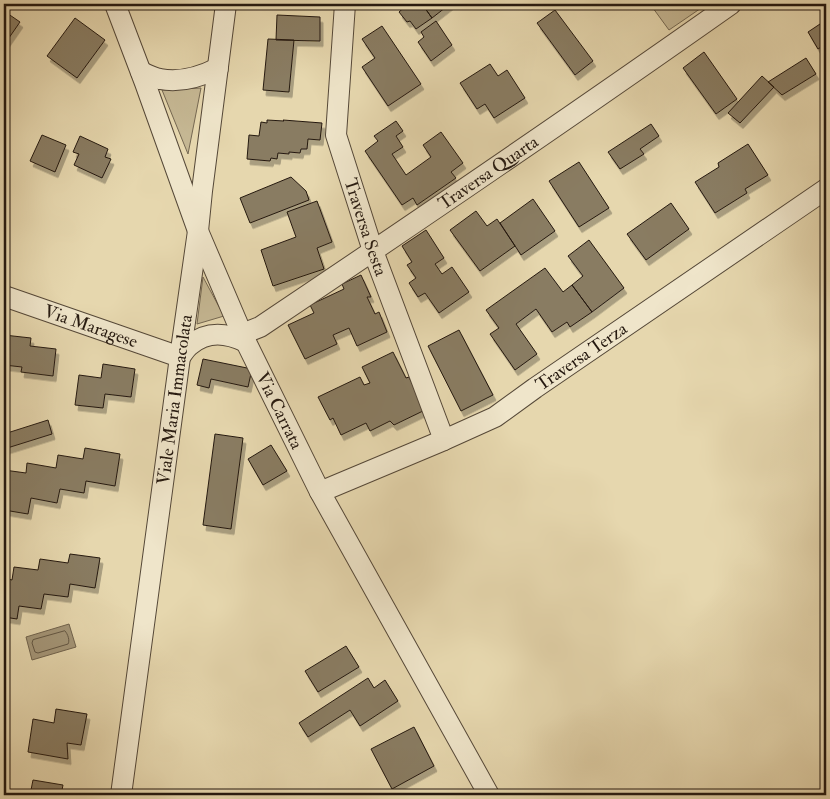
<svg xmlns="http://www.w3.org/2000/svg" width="830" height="799" viewBox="0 0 830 799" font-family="'IM FELL Double Pica',serif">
	<defs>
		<filter id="shadow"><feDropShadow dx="3" dy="5.5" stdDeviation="0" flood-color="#0004"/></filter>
	</defs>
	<rect width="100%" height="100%" fill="#e6d7ae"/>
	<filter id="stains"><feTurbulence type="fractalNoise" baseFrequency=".004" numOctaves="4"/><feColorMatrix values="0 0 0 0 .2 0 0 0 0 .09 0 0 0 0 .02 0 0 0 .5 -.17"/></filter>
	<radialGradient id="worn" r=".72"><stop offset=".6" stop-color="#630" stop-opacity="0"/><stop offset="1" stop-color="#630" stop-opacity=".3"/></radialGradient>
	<path fill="#c5b793" stroke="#756852" d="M650,4h57l-38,26z
		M201,88l-13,66 -26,-64z
		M203,277l21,39 -27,8z"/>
	<path fill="#a49678" stroke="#71644e" d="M69,624l7,23 -44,13 -6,-23z"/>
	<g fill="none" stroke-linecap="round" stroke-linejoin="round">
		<path stroke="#645844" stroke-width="1" d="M65,631c3,3 5,10 3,13l-30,9 -3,-1 -3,-9 1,-3z"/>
	</g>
	<path fill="#897c62" stroke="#251910" filter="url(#shadow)" d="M408,4h14l10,14 -16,11 -6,-8 -3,1 -8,-10z
		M422,4h28l-18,14z
		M555,10l38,51 -18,14 -38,-52z
		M4,11l16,11 -16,23z
		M277,15l43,2v24l-44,-1z
		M75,18l30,22 -28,38 -30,-22z
		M826,20v24l-8,5 -10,-17z
		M436,21l16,24 -21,16 -13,-19 6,-5 -3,-5z
		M382,26l39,58 -33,22 -26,-39 13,-9 -13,-19z
		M268,39l26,1 -5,52 -26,-2z
		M704,52l33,47 -21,15 -33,-46z
		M806,58l10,16 -34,21 -14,-13z
		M490,64l8,12 9,-6 18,28 -31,20 -9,-14 -8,5 -17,-26z
		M762,76l12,11 -34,36 -12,-10z
		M267,120l17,1 -1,-1 39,3 -2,17 -12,-1 -1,10h-6l-1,4 -11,-1v2l-11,-1 -1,6 -6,-1 -1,3 -23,-2 2,-24 10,1 2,-14 6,1z
		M396,121l7,10 -7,5 7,11 -11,7 14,21 25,-18 -8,-12 18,-13 22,31 -12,9 5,6 -39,27 -4,-7 -11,7 -37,-54 13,-10 -4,-5z
		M651,124l8,12 -19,13 4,5 -24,15 -12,-17z
		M42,135l24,10 -11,27 -25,-11z
		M80,136l28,13 -3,8 6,2 -9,19 -28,-13 5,-11 -6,-2z
		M748,144l20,31 -23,14 2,4 -32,20 -20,-31 24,-15 -1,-4z
		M579,162l30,46 -30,19 -30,-46z
		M291,177l15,14 3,9 -59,23 -10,-25z
		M533,199l22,32 -34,24 -21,-32z
		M317,201l15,41 -15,6 7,21 -51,17 -12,-36 35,-13 -9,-25z
		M671,203l18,26 -43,31 -19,-26z
		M476,211l11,15 10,-7 18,27 -35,25 -30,-41z
		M426,230l18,28 -9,6 7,10 10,-7 17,25 -30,21 -14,-20 -7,4 -9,-14 7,-5 -9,-13 5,-3 -10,-16z
		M589,240l35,48 -32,24 -20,-27 11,-9 -15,-20z
		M545,268l18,24 9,-7 20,27 -22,15 -3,-5 -15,10 -16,-23 -20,15 21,30 -22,16 -25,-36 9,-6 -13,-18z
		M361,275l10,22h-4l8,17 4,-2 8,20 -30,14 -8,-18 -16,7 4,9 -32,15 -17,-34 26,-12 -4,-8 34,-16 -2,-5z
		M459,330l34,65 -32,16 -33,-65z
		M4,335l27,3 -1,8 26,3 -3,27 -32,-4 1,-5 -18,-2z
		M393,352l13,26 3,-1 16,33 -31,15 -4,-4 -20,10 -4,-8 -25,12 -8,-17 -3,2 -12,-23 42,-20 4,8 6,-2 -8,-16z
		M203,359l49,10 -4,18 -37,-8 -2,9 -12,-3z
		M103,364l32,5 -4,28 -26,-3 -2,14 -28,-3 4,-30 22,3z
		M48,420l4,14 -48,15v-15z
		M215,434l28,4 -12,91 -28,-4z
		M271,445l16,26 -24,14 -15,-26z
		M85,448l35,6 -5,32 -29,-5 -2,12 -24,-4 -3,14 -26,-5 -3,16 -24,-4v-40l22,3 1,-10 29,5 2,-13 25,4z
		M70,554l30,4 -5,30 -25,-4 -2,13 -24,-3 -3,15 -22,-3 -2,13 -13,-2v-39l8,2 2,-13 24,3 2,-11 28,4z
		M346,646l13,21 -41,25 -13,-21z
		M368,678l6,10 11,-8 13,21 -38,25 -10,-16 -42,27 -9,-14z
		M56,709l31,5 -6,31 -14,-2 1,16 -40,-7 5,-33 21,4z
		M414,727l20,39 -42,23 -21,-40z
		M33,780l30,5 -2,10h-31z"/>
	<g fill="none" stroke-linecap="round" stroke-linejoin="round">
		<g stroke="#554838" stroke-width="22">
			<g id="minor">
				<path id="s1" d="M115,4l30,79 53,148 44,103 78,158 169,303"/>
				<path id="s2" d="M345,4l-9,131 37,116 71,189"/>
				<path d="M141,72c6,2 12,6 19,7 20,4 40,-2 58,-11"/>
				<path id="s3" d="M4,296l176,61c3,-4 6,-9 10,-12 18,-15 37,-12 56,-3"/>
				<path id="s4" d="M242,334l18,-7c158,-106 315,-213 471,-323"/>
				<path id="s5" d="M320,492l124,-52 51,-23 40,-29 291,-199"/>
				<path id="s6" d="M121,795l59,-438 18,-126 4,-40 24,-187"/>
			</g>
		</g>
		<use href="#minor" stroke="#efe5ca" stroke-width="20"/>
	</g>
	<g text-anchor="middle" stroke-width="5" stroke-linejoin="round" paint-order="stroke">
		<g font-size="18" fill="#251910" stroke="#efe5ca">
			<text dy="6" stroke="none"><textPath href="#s4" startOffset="295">Traversa Quarta</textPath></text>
			<text dy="6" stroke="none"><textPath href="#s2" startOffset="228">Traversa Sesta</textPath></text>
			<text dy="6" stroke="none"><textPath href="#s3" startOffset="92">Via Maragese</textPath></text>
			<text dy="6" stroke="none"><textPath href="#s5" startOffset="296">Traversa Terza</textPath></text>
			<text dy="6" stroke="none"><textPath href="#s6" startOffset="399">Viale Maria Immacolata</textPath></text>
			<text dy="6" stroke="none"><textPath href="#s1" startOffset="439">Via Carrata</textPath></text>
		</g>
	</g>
	<rect width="830" height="799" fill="none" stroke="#e6d7ae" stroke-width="20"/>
	<rect x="5" y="5" width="820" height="789" fill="none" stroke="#251910" stroke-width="2.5"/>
	<rect x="10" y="10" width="810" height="779" fill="none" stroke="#251910"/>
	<rect width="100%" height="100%" filter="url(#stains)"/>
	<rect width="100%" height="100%" fill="url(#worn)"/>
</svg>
